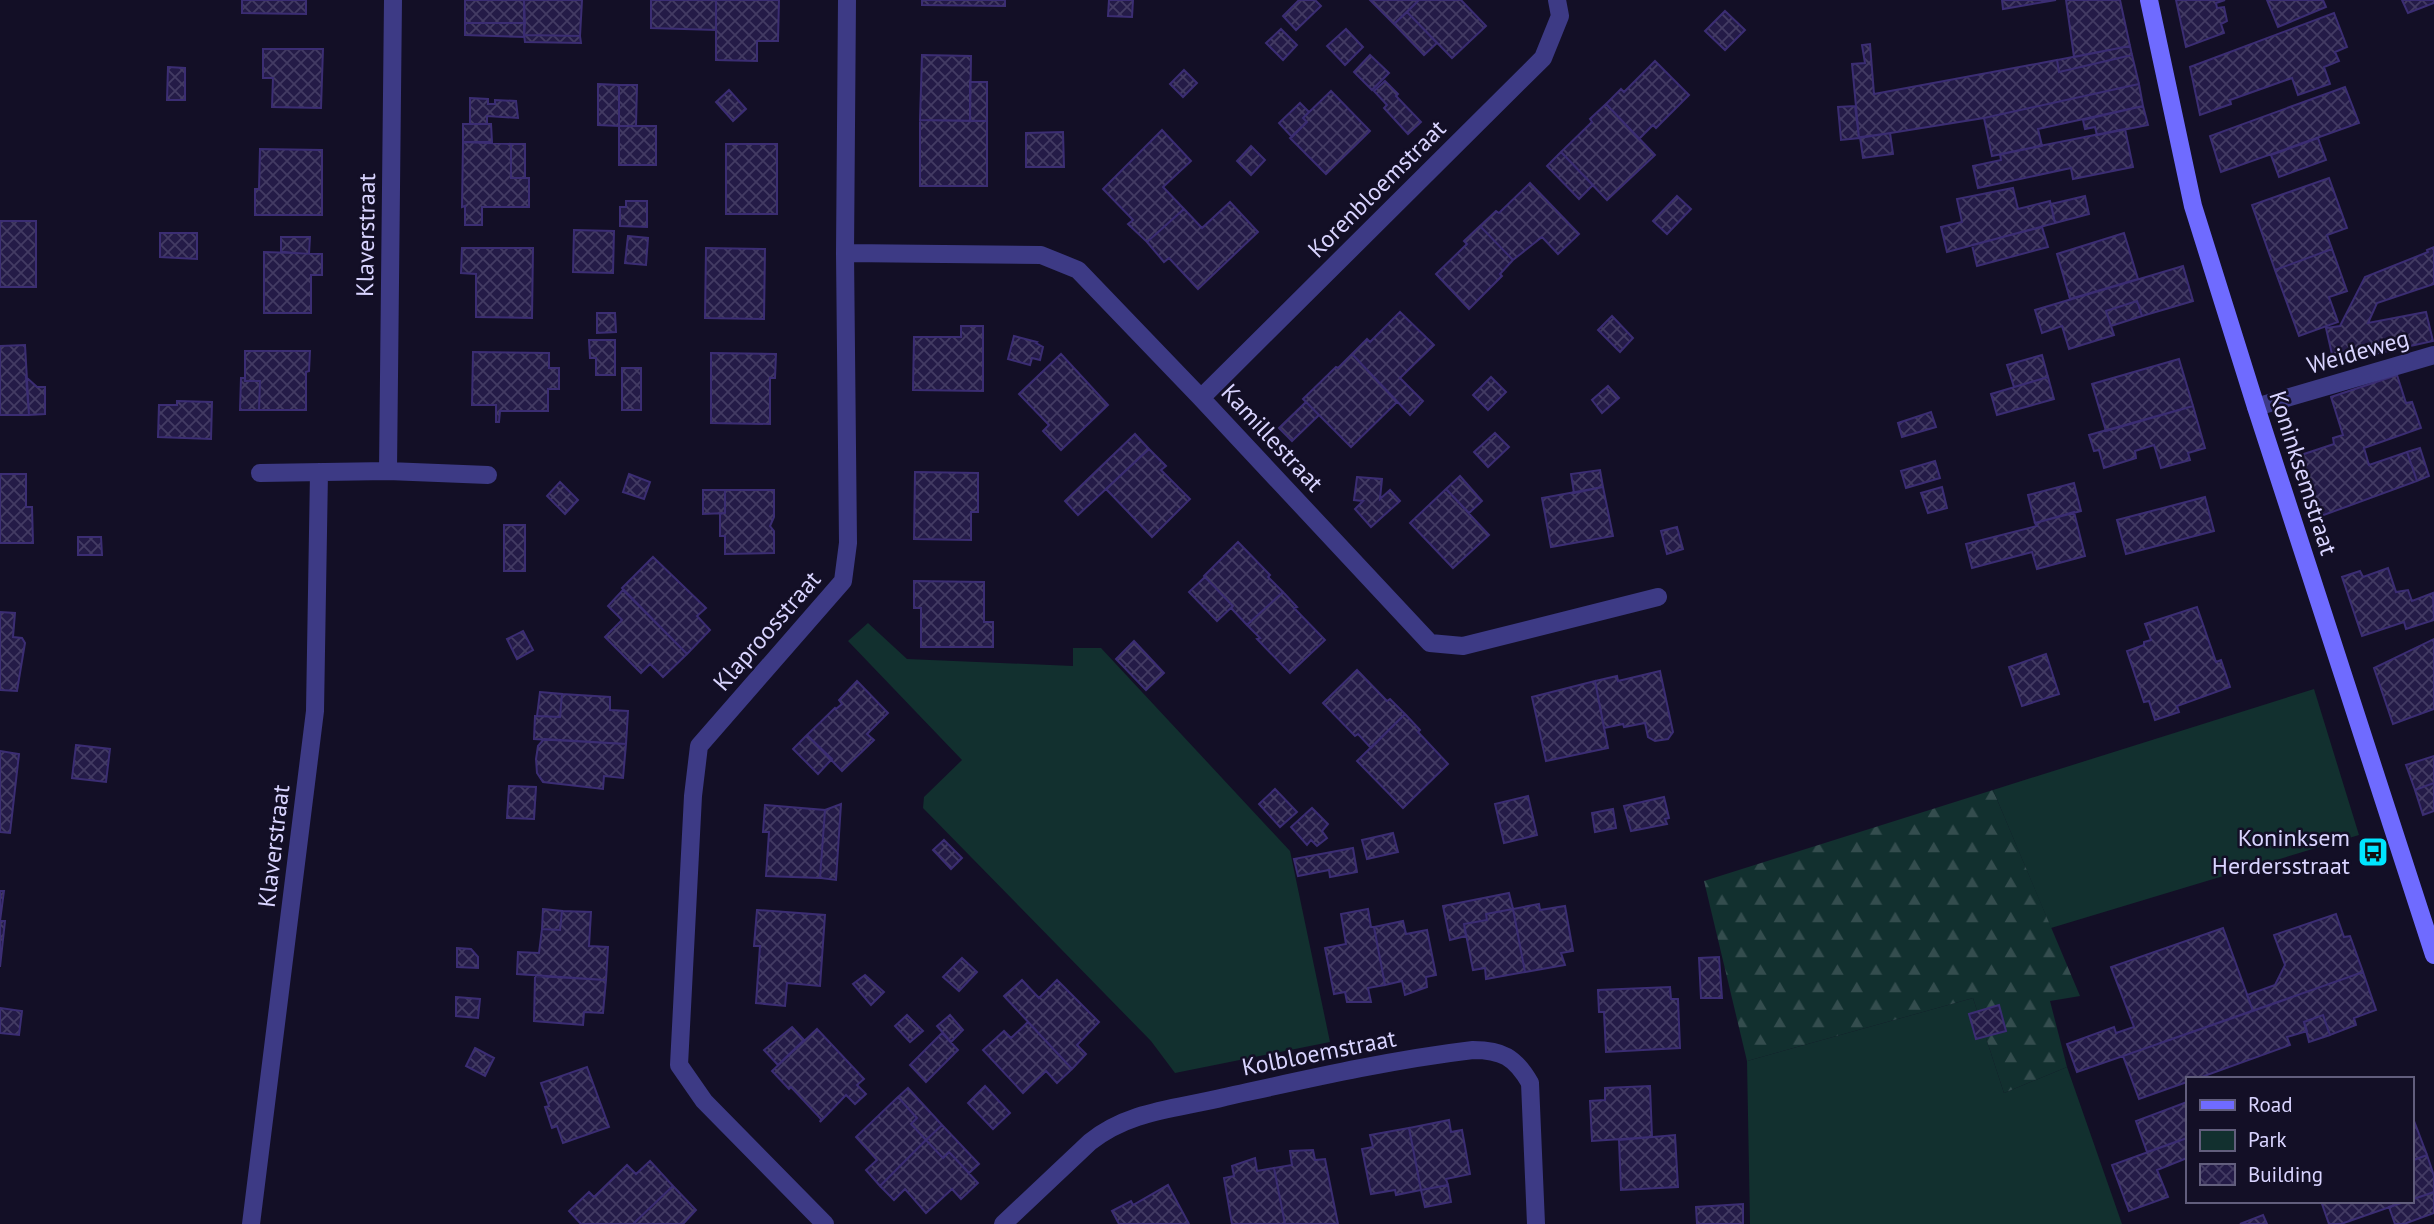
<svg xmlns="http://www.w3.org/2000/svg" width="2434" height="1224" viewBox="0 0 2434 1224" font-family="'PT Sans',sans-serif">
	<defs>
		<pattern id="forest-firs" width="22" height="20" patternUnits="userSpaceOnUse" patternTransform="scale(1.75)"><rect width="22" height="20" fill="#12302f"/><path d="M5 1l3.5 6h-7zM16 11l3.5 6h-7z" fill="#344d4e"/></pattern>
		<pattern id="building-cross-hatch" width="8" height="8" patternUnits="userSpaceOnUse" patternTransform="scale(1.75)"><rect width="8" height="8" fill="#241b47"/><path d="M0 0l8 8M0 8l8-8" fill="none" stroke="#433b63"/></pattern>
	</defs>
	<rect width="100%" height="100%" fill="#130f26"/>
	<path fill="#12302f" d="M868,623l39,36 166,7v-18h28l189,203 40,191 -155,31 -24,-32 -228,-233 1,-11 38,-37 -114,-119z
		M2314,689l45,146 -308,93 -58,-138z
		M1973,998l31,95 63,-26 55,157h-372l-3,-163z"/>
	<path fill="url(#forest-firs)" d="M1993,790l87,206 -30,5 17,66 -63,26 -31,-95 -226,63 -43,-180z"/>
	<path fill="url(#building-cross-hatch)" stroke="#3b2d73" stroke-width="2" d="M242,0h64v14l-64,-1z
		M465,0h59l1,23h-60z
		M524,0h58l-2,36 -56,-1z
		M651,0h65v30l-65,-2z
		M716,0h63l-1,41h-21v20l-41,-1z
		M922,0h83v6l-83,-1z
		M1109,0h24l-1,17 -24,-1z
		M1299,0h16l6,6 -25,24 -13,-14z
		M1370,0h49l-25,24z
		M1419,0h42l25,26 -34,32 -45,-46z
		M2002,0h54l-53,9z
		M2066,0h54l10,46 -56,11z
		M2176,0h49l-9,3 1,5 7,-1 3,14 -6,3 3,9 -38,14z
		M2267,0h56l3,7 -48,20z
		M2402,0h32v3l-26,10z
		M1725,11l20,19 -20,20 -20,-19z
		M1407,12l30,31 -13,12 -30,-31z
		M2334,13l13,34 -12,5 4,9 -15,6 6,17 -32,11 -6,-17 -62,22 1,4 -31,11 -10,-48z
		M465,23h60l-1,14 -59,-2z
		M1281,29l16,16 -14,15 -17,-17z
		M1346,29l17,18 -18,18 -18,-19z
		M524,35l56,1 1,7 -56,-1z
		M1870,44l4,50 183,-34 2,12 73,-17 7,29 -155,34 -125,20 -7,-74 13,-1 -3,-18z
		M2130,46l2,9 -73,17 -2,-12z
		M263,49h60l-2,59 -49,-1 1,-29h-10z
		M922,55l49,1 -1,65 -50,-1z
		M1370,55l19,18 -17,17 -18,-18z
		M1655,61l34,34 -33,33 -3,-3 -14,14 -33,-35 15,-15 3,3z
		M168,67l17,1v32h-18z
		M1184,70l13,13 -14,14 -13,-13z
		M1385,81l13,13 -2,2 25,26 -13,12 -24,-26 3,-3 -13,-14z
		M970,82h17v39h-17z
		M598,84l21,1v41l-21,-1z
		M2139,84l4,22 -105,23 4,17 -50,10 -8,-38z
		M619,85h18l-1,41h-17z
		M2345,87l14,36 -138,49 -11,-36z
		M729,90l17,19 -13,12 -17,-19z
		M1331,91l39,40 -44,43 -36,-36 17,-16 -4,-4z
		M470,98l18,1v5h7v-4l21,1 2,17 -31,-2v8h-17z
		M1300,103l9,9 -6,6 4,4 -15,15 -13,-14z
		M1606,104l49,51 -48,45 -46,-48 31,-30 -2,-3z
		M1855,106l4,32 -18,2 -3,-33z
		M2143,106l5,19 -51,10 -2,-8 -10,2 -2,-9z
		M920,120l67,1v65h-67z
		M463,124h28l1,18h-29z
		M619,126h37v39h-37z
		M2125,129l8,38 -60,12 -2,-11 -93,20 -5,-22 28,-6 -1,-6z
		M1162,130l29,31 -28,26 21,22 -37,33 -19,-18 5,-4 -30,-31z
		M1063,132l1,35h-38v-34z
		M1890,133l3,21 -30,4 -3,-21z
		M2318,138l8,22 -47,17 -8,-22z
		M463,142l48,2v34h18v29h-47v18h-17v-19l-3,1z
		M511,144h14v34h-14z
		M726,144h51v70h-51z
		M1251,146l14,14 -14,15 -14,-14z
		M260,149l62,1v65h-67v-26h4z
		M1561,152l32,33 -14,14 -32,-33z
		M2329,178l18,50 -20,7 5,14 -57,21 -23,-65z
		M1530,183l49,51 -21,20 -16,-17 -29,23 -33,-34 16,-15 3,2z
		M2013,188l5,21 32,-8 5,22 -108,29 -6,-25 21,-5 -5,-23z
		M1677,196l14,13 -24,25 -14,-13z
		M2085,196l4,18 -34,9 -4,-19z
		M626,201h21v26l-27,-1v-19h6z
		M1230,202l28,30 -60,57 -29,-31 -5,4 -17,-20 37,-33 18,19z
		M0,221h36v66h-36z
		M1480,226l33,34 -13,14 2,2 -33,33 -33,-35 31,-30 -3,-3z
		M2042,227l6,20 -71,19 -5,-21z
		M574,230l40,1 -1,42 -40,-1z
		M160,233h37v26l-37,-2z
		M2124,233l14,46 -68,20 -13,-45z
		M628,236l20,2 -2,27 -21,-2z
		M281,237h29l-1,17 -28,-2z
		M2434,247v37l-57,19 -9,20 58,-11 7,29 -99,22 -8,-35 14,-2 25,-49 63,-25 -1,-2z
		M462,248h71l-1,70 -56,-1v-43l-15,-1z
		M706,248l59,1 -1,70 -59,-1z
		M2332,249l15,42 -18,6 9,25 -39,14 -24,-66z
		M264,252l58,2v21h-11v38h-47z
		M2183,266l10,35 -51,15 -5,-15 -31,10 8,24 -45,14 -7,-23 -20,7 -7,-23z
		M2137,301l5,15 -31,10 -5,-15z
		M1400,312l34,33 -34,33 23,23 -13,14 -58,-61 15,-15 3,3z
		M597,313h18l1,19 -19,1z
		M1612,316l21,22 -13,14 -22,-22z
		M961,326h22v65l-70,-1 1,-53h47z
		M1014,336l23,6 -1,1 7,4 -3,13 -8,-2 -2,7 -22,-6z
		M589,340h26v35h-19v-17h-6z
		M25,345l4,70h-29v-69z
		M245,351h65l-1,20 -3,1v38h-47l1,-29h-15z
		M473,352l76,1v15h10v21h-11v22h-48l-1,11h-3v-17h-24z
		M711,353l65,1 -1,24h-5v46l-59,-1z
		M1061,354l47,51 -47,45 -18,-19 6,-6 -30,-31z
		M1352,354l45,48 -46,45 -48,-48 33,-32 2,1z
		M2042,355l6,22 -34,10 -7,-22z
		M2179,359l14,47 -87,25 -14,-47z
		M622,368h19v42h-19z
		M2397,375l9,28 6,-1 9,26 -57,20 5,17 38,-13 10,29 -96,35 -20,-61 33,-11 -1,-6 10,-3 -12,-38z
		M26,377l11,10h8v27l-16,1z
		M1491,377l15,15 -18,18 -15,-15z
		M2048,377l6,22 -57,16 -6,-21z
		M241,378h4v3h15l-1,29h-19z
		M1608,386l11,12 -17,15 -10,-13z
		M177,401l35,1 -1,37 -53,-2 1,-32h18z
		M1306,402l13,13 -27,26 -13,-13z
		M2193,406l12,42 -17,5 2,7 -29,8 -7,-23 -19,6 1,7 -32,10 -5,-18 -5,1 -5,-16z
		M1931,412l5,15 -34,10 -4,-14z
		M1495,433l14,14 -21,20 -14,-15z
		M1135,434l14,15 -71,66 -13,-14z
		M2420,448l9,28 -12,5 -10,-29z
		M1149,449l17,17 -5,4 29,29 -38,38 -46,-48z
		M1935,461l5,17 -34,10 -5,-17z
		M1600,470l3,17 -29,6 -3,-19z
		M915,472l63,1v39h-7v28l-57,-1z
		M0,474h26v33h6l1,36h-33z
		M629,474l21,8 -6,17 -21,-7z
		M1460,476l22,25 -13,12 -23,-24z
		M1357,477l25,2 -2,20 10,-9 10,11 -29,26 -16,-18 8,-8 -9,-1z
		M560,482l18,18 -13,14 -18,-18z
		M2074,483l7,28 -46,12 -7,-28z
		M1603,487l10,49 -62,11 -9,-49z
		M1942,487l5,21 -19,5 -7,-20z
		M1446,489l43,46 -36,33 -43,-45z
		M703,490h22v23l-22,1z
		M725,490h49v27l-4,9 4,5v22l-49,1v-18h-5v-22l5,-1z
		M2205,497l9,34 -88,23 -9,-34z
		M2074,512l11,44 -48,13 -5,-17 -60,16 -6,-24 71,-18 -2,-3z
		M504,525h21v46h-21z
		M1677,527l6,22 -16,5 -6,-23z
		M78,537h23l1,18h-24z
		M1238,542l32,33 -2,2 15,15 -36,33 -16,-17 2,-2 -29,-30z
		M653,557l53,51 -9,8 13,14 -23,24 -65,-66z
		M2388,568l8,24 12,-2 4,11 21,-8 1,27 -28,9 -2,-7 -42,14 -20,-59 18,-6 3,6z
		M1205,577l28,29 -16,15 -28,-29z
		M914,581l70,1v40h9v25h-72v-39h-7z
		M623,590l64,64 -24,23 -13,-13 -9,9 -36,-36 17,-17 -14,-14z
		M1283,592l14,15 -3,1 31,32 -35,33 -33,-34 3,-1 -13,-13z
		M2197,607l19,55 5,-2 9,27 -53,19 2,6 -24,8 -6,-19 -5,1 -17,-51 17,-6v-3l7,-2 -6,-16z
		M0,612l15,1 -2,24 9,1 3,5 -8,48 -17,-1z
		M523,631l10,19 -16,9 -10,-20z
		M2434,639v70l-41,15 -19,-56z
		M1134,641l30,32 -18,17 -30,-31z
		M2046,654l13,40 -37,12 -13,-39z
		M1357,670l30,31 3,-2 15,15 -34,34 -13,-14 -3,2 -32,-33z
		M1660,671l13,61 -5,7 -13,2 -7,-4 -3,-14 -21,4 -1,-3 -19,4 -9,-47 22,-5 1,5z
		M857,681l31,32 -21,21 7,6 -32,31 -35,-36 28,-27 1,1 6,-5 -3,-4z
		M1595,681l13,67 -62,13 -14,-64z
		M540,692l22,2 -2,23 -23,-1z
		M562,694l48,3v13l18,1 -2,33 -92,-5 1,-23 25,1z
		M1405,714l15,16 -2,2 30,32 -45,44 -46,-47z
		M807,735l25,24 -14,15 -25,-25z
		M544,739l82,5 -3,34 -19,-2 -1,13 -60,-7 -6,-9 -1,-14 2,-13z
		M76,745l34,4 -4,33 -34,-4z
		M0,751l19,3 -9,79 -10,-1z
		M2434,756v27l-19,7 -9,-25z
		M2434,783v28l-11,4 -8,-25z
		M509,786l27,1 -2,32 -27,-1z
		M1275,789l22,23 -17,15 -21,-23z
		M1528,796l9,39 -33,8 -9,-39z
		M1664,797l5,21 -4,1 2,5 -36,7 -7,-25z
		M841,804l-5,76 -16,-2 5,-68z
		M765,805l60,5 -5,68 -54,-2 3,-44h-6z
		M1312,808l16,16 -6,7 5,7 -10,8 -6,-6 -4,5 -16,-18z
		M1613,809l3,19 -21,4 -3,-19z
		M1393,833l5,19 -31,7 -5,-19z
		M944,840l18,18 -11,11 -18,-19z
		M1353,848l4,24 -27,5 -1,-7 -31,6 -4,-17z
		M0,891h4l-4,30h5l-5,46z
		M1509,893l4,16 -27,5 1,6 -23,4 2,12 -16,4 -7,-34z
		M1539,904l1,6 25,-4 8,45 -12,2 4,12 -40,7 -12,-63z
		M543,909l19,2 -2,19 -18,-1z
		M1368,909l3,18h3l11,58 -17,3 3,14h-24l-2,-10 -11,2 -9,-46 21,-4 -5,-30z
		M1513,909l12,63 -39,7 -1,-11 -12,2 -9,-46 23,-4 -1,-6z
		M757,910l68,5 -5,71 -33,-3 -2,23 -29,-3 4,-57h-6z
		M562,911l29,1 -2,34 19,1 -2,33 -89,-6 1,-22 21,1 3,-24 18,1z
		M2336,914l8,23 6,-1 13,36 -110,39 -6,-16 28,-10 10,-20 -11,-30z
		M1403,921l3,13 21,-4 9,45 -10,2 1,10 -22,8 -3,-14 -17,4 -11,-58z
		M2223,928l30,83 -176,61 -10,-28 47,-17 2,6 18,-6 -23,-60z
		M457,948l14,1 7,8v11l-21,-1z
		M1719,957l3,41h-21l-2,-40z
		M962,958l15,14 -18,19 -16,-14z
		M2363,972l13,38 -22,8 2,7 -26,10 -7,-20 -19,7 3,9 -20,6 3,8 -94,34h-9v3l-48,17 -16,-43z
		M865,975l19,17 -13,13 -18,-21z
		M535,976l71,4 -3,33 -19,-1 -1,13 -49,-4z
		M1022,980l17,18 18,-18 42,42 -22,23 9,9 -14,15 -68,-73z
		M1670,987l1,12h7l2,49 -74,4 -2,-40h-5l-1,-22z
		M456,997l24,2 -2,19 -22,-2z
		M1999,1005l7,26 -30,8 -7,-25z
		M0,1008l22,3 -3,24 -19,-2z
		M907,1015l16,16 -13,11 -15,-16z
		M950,1015l13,15 -12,12 -14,-16z
		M2323,1015l7,20 -21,7 -5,-20z
		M1028,1022l44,47 -15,14 -11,-12 -23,22 -40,-43 21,-19 7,7z
		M792,1027l12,13 -26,25 -14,-15z
		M817,1029l47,50 -7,6 9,9 -11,10 -9,-9 -26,27 1,-3 -30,-32 -2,2 -17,-18z
		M942,1033l16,17 -32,32 -16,-17z
		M475,1048l19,10 -9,18 -19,-10z
		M587,1067l22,60 -46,16 -6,-17 -5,2 -7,-21 4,-1 -8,-23z
		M985,1086l25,27 -17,16 -25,-26z
		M1650,1086l2,51 -60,4 -2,-40 15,-1v-12z
		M908,1088l34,37 -16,15 -15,-16 6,-6 -19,-21z
		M898,1097l19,21 -6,6 15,16 -46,46 -14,-16 11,-10 -21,-23z
		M2187,1102v36l-40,14 -11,-31z
		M2411,1113l16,42 -16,6z
		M1449,1120l2,12 11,-2 8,44 -24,5 2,6 -27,5 -12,-62z
		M942,1125l37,39 -10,9 -20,-21 -6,6 -17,-18z
		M1409,1128l12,62 -25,5 -1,-5 -24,4 -9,-45 11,-2 -3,-12z
		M1675,1135l3,52 -57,3 -2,-50z
		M2187,1138v20l-30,12 11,27 -39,14 -17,-46z
		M926,1140l17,18 6,-6 29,31 -17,16 -9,-10 -26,24 -21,-24 -11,11 -14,-14z
		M1313,1150l2,10 10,-1 13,65h-53l-11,-56 18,-3 -2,-14z
		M2427,1155l7,21v16l-23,8v-39z
		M1255,1158l2,13 17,-3 11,56h-53l-8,-46 10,-2 -2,-10z
		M650,1161l23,25 -40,38h-52l-12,-13 20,-19 5,5 33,-32 9,9z
		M1168,1185l21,39h-70l-7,-13 19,-10 2,4z
		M1448,1185l3,17 -26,5 -4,-17z
		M673,1186l23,24 -13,14h-50z
		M2434,1192v21l-30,11h-9l-6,-17z
		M2321,1201h86l-66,23h-12z
		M1743,1204v20h-46l-1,-17z
		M2263,1215l4,9h-27z"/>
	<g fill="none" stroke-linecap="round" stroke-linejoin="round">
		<path stroke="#3d3a85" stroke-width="18" d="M845,253l196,2 37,15 123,128 229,245 33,3 195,-49
			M1201,398l342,-340 17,-42 -3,-16
			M2256,407l178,-52
			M388,471l5,-471
			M260,473l128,-2 100,4
			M251,1224l64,-513 4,-239
			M825,1224l-121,-123 -25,-36 14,-269 6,-50 144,-165 5,-38 -3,-290 2,-253
			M1003,1224l87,-82c40,-32 87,-33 135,-45 82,-18 164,-37 248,-47 29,0 42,7 57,33l6,141"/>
		<path stroke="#6f6bff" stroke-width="18" d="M2149,0l44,206 63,201 178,548"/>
	</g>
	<defs>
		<g id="bus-square" transform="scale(1.575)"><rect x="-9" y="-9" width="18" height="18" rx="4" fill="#00e5ff" stroke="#130f26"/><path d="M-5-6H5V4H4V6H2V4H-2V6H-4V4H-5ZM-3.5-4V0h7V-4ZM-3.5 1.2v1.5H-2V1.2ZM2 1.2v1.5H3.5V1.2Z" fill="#111"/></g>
	</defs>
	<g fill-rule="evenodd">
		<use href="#bus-square" x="2373" y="852"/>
	</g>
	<g text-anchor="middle" stroke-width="5" stroke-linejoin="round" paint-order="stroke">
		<g font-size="24" fill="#d9d4ff" stroke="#130f26">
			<text transform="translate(1377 189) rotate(-45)" y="8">Korenbloemstraat</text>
			<text transform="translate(366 235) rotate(-89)" y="8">Klaverstraat</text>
			<text transform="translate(2358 352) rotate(-16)" y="8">Weideweg</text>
			<text transform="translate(1272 438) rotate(47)" y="8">Kamillestraat</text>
			<text transform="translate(2303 473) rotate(72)" y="8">Koninksemstraat</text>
			<text transform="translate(767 631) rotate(-49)" y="8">Klaproosstraat</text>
			<text transform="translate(274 846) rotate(-83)" y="8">Klaverstraat</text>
			<text transform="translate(1319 1053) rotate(-11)" y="8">Kolbloemstraat</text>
		</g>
		<g font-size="24" fill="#d9d4ff" stroke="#130f26" text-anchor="end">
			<text x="2350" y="846">Koninksem<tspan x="2350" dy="28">Herdersstraat</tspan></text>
		</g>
	</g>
	<rect x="2186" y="1077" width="228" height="126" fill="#130f26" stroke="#625e7d" stroke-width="2"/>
	<rect x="2200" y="1100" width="35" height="10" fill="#6f6bff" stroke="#625e7d" stroke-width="2"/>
	<text x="2248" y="1112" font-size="21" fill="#d9d4ff">Road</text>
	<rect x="2200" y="1130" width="35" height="21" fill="#12302f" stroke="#625e7d" stroke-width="2"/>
	<text x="2248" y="1147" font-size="21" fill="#d9d4ff">Park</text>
	<rect x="2200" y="1164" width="35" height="21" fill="url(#building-cross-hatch)" stroke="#625e7d" stroke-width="2"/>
	<text x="2248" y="1182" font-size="21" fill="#d9d4ff">Building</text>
</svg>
